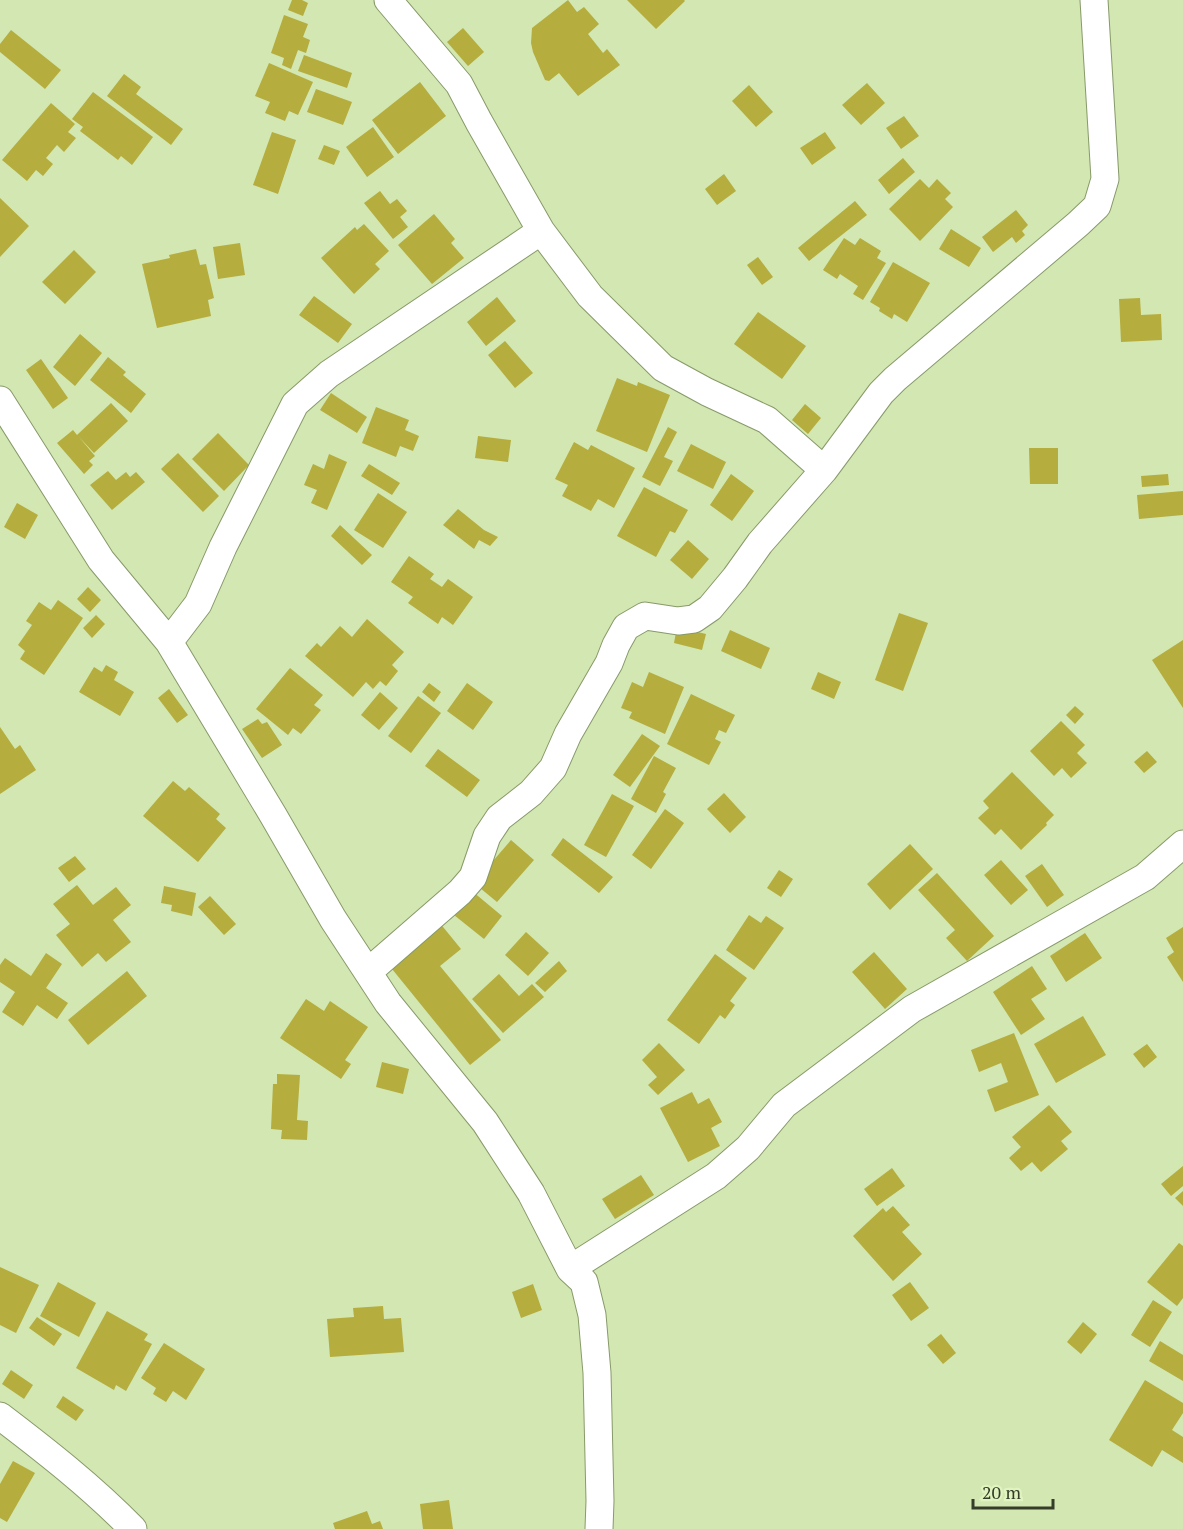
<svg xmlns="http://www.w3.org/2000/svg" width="1183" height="1529" viewBox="0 0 1183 1529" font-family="'PT Serif',serif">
	<rect width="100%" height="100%" fill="#d2e7b2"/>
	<path fill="#b5ad3d" d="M292,0h10l6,3 -5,13 -15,-6z
		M568,0l9,12 7,-5 15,17 -11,10 15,19 4,-4 13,16 -42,31 -19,-23 -10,8 -4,-1 -12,-28 -2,-9 1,-15z
		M627,0h57l1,1 -29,28z
		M284,15l24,9 -5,13 7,3 -4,13 -8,-3 -7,19 -9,-4 2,-7 -13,-5z
		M463,28l21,24 -16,14 -21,-24z
		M11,30l50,40 -16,19 -45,-37v-8z
		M304,55l48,18 -5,15 -49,-17z
		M269,63l44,19 -15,33 -9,-4 -4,10 -20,-8 5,-11 -15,-6z
		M124,74l17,13 -5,7 47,35 -12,16 -64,-49z
		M420,82l26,34 -48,38 -26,-34z
		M867,83l18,20 -24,22 -19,-20z
		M749,85l24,27 -17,15 -24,-26z
		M316,89l36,13 -9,23 -36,-13z
		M93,92l60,45 -21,28 -11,-9 -3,4 -38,-29 3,-4 -11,-8z
		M51,103l24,21 -7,8 8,6 -12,14 -7,-7 -11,13 7,6 -10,12 -7,-6 -9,11 -25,-21z
		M904,116l15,20 -18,13 -15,-21z
		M373,127l21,30 -27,20 -21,-30z
		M272,132l24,8 -18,54 -25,-9z
		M825,132l11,16 -24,17 -12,-17z
		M324,145l16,6 -6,14 -16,-6z
		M903,158l12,14 -26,22 -11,-14z
		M724,174l12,17 -19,14 -12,-16z
		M920,179l9,9 8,-9 14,14 -6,6 8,8 -33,34 -31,-32z
		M380,191l10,13 7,-5 10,12 -7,6 8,10 -15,12 -29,-36z
		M0,198l29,28 -29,31z
		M855,201l12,14 -58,46 -11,-13z
		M1016,210l12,15 -6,6 3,4 -9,8 -4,-6 -19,15 -11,-15z
		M434,214l21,25 -4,4 13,15 -32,26 -34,-39z
		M364,224l25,27 -14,13 5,5 -26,25 -33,-36 34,-31 2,3z
		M951,229l30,19 -12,19 -30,-18z
		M844,238l11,7 5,-7 21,13 -4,7 9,5 -23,37 -10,-6 5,-8 -18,-12 -3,5 -14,-9z
		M240,243l5,32 -27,4 -5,-32z
		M196,249l4,16 6,-1 8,34 -6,2 3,16 -54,12 -15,-64 28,-6 -1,-3z
		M74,250l22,22 -31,32 -23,-22z
		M758,257l15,20 -11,8 -15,-20z
		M893,262l37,21 -23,39 -13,-8 -2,5 -13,-8 1,-3 -10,-6z
		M314,296l38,28 -14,19 -39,-28z
		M497,297l19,24 -30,25 -19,-24z
		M1140,298l1,17 20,-1 1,26 -41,2 -2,-43z
		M758,312l48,34 -24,33 -48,-35z
		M80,334l22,19 -27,33 -22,-19z
		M505,341l28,32 -18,15 -27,-33z
		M108,357l18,15 -3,3 23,19 -15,19 -41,-33z
		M41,359l27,39 -15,11 -27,-39z
		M617,378l20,8 1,-4 32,13 -23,57 -51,-21z
		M331,393l36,24 -10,16 -37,-23z
		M111,403l17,18 -34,32 -15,-16 16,19 -6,5 4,4 -9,9 -27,-31 16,-13 4,5z
		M805,404l16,14 -13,16 -16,-14z
		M376,407l33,13 -4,10 14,6 -6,15 -13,-5 -4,11 -34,-14z
		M668,427l9,5 -13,25 9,4 -13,25 -18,-9z
		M218,433l31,32 -25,26 -32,-32z
		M478,436l33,4 -3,22 -33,-4z
		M574,442l14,8 3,-5 44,23 -21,40 -16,-9 -7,12 -29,-15 6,-11 -13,-6z
		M691,444l35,18 -13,27 -36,-18z
		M1029,448h29v36h-28z
		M178,453l41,43 -16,16 -42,-43z
		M329,454l18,8 -20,48 -16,-7 6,-13 -13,-5 9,-21 11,5z
		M369,464l31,19 -8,12 -31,-19z
		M108,471l8,9 10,-8 4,5 6,-5 9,10 -33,28 -22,-25z
		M731,474l23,17 -22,30 -22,-16z
		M1168,474l1,11 -27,2 -1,-11z
		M644,487l44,23 -13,23 -5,-2 -14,26 -39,-21z
		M1183,491v24l-44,4 -2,-24z
		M378,493l29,19 -24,36 -29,-18z
		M17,503l21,12 -13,24 -21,-12z
		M458,509l26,21 14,7 -8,9 -11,-6 -5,9 -31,-24z
		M340,525l32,30 -10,10 -31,-29z
		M688,540l21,19 -17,20 -22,-19z
		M409,556l25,18 -4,5 12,8 6,-8 25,18 -20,28 -11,-8 -4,7 -30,-21 5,-6 -22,-15z
		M88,587l13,13 -11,12 -13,-13z
		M58,600l25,18 -39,57 -24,-16 5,-8 -7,-6 14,-20 -6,-4 13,-19 12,8z
		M899,613l29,10 -25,68 -28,-11z
		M96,615l9,9 -13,14 -9,-10z
		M367,619l37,33 -12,13 6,6 -12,15 -6,-5 -7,8 -7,-7 -13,15 -48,-41 12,-13 4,4 19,-21 12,11z
		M677,627l29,7 -4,16 -28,-7z
		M730,630l40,18 -9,21 -40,-18z
		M1183,640v68l-31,-48z
		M106,665l12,7 -4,8 20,12 -14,24 -41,-24 15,-25 8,5z
		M290,668l33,27 -9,10 7,5 -20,24 -8,-6 -5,7 -32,-26z
		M649,672l35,15 -19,47 -36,-16 3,-6 -11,-4 11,-26 11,5z
		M818,672l23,10 -7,17 -23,-10z
		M429,683l12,9 -7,10 -12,-10z
		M467,683l26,19 -20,28 -26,-19z
		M169,689l19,26 -11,8 -19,-25z
		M380,692l18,16 -19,22 -18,-15z
		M691,694l44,21 -9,18 -7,-3 -4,9 6,3 -12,23 -42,-21z
		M418,696l23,17 -30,40 -23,-17z
		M1075,706l9,8 -9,10 -9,-9z
		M258,719l4,5 5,-2 15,23 -20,13 -20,-29z
		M1061,721l24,24 -8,8 10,10 -16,15 -9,-10 -8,8 -24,-25z
		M0,727l15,22 5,-4 16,25 -36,24z
		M642,734l18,12 -30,41 -17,-12z
		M438,749l42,31 -13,17 -42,-31z
		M1147,751l10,11 -13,11 -10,-11z
		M654,756l22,12 -13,24 3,2 -10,19 -25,-14z
		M1012,772l42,43 -8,8 1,2 -26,25 -20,-21 -6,6 -17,-17 11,-10 -6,-7z
		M173,781l12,10 4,-4 31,27 -4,5 10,9 -28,34 -55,-46z
		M724,793l22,24 -16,16 -23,-24z
		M612,794l22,12 -28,51 -22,-12z
		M665,809l19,14 -33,46 -19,-14z
		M563,838l50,39 -14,16 -48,-38z
		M511,840l23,20 -37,42 -23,-19z
		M910,844l23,25 -43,41 -23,-26z
		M75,856l11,13 -17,13 -11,-14z
		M1001,860l27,30 -17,15 -27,-30z
		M1042,864l22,31 -17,12 -22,-31z
		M779,870l14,9 -12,18 -14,-9z
		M937,873l57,63 -27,25 -21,-23 9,-8 -37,-40z
		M77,885l16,20 23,-18 15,18 -18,15 18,22 -25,20 -8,-9 -16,14 -26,-32 14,-11 -17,-20z
		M164,886l32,7 -4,23 -21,-5 1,-6 -11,-2z
		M472,891l30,25 -18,23 -30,-24z
		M210,896l26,28 -12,11 -26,-28z
		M749,915l12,8 5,-7 18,12 -30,42 -28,-20z
		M439,922l22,27 -21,17 61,74 -31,25 -82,-101z
		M1183,927v55l-16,-25 7,-5 -8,-14z
		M526,932l23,21 -21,23 -23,-21z
		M1085,933l17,25 -36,24 -16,-26z
		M874,952l33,37 -22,20 -33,-37z
		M46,953l16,11 -16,24 22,15 -11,16 -20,-14 -14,21 -21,-14 13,-20 -15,-10v-17l5,-7 26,18z
		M715,954l32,24 -17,23 5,4 -10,14 -5,-4 -21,29 -32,-24z
		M559,961l8,10 -22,21 -10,-9z
		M1032,966l15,23 -16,10 14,20 -24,16 -28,-43z
		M127,971l20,25 -59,49 -20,-25z
		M499,974l20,22 13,-12 12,13 -41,36 -31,-34z
		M306,999l18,12 6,-10 38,26 -23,33 6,4 -10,15 -61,-41z
		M1083,1016l23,39 -50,28 -22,-39z
		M1014,1033l25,62 -44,17 -8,-22 21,-8 -7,-19 -22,9 -8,-22z
		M659,1043l26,27 -27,25 -10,-10 9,-8 -15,-17z
		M1147,1044l10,13 -13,11 -11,-14z
		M382,1062l27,7 -6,25 -27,-7z
		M277,1074l23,1 -3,45 11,1 -1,19 -26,-1 1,-9 -11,-1 2,-45h4z
		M692,1092l6,12 11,-6 13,24 -11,6 9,18 -32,16 -28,-54z
		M1049,1105l23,27 -11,9 7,8 -27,23 -9,-10 -11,9 -12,-13 12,-11 -9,-10z
		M1183,1166v20l-12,10 -10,-12z
		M892,1168l13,18 -28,20 -13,-17z
		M641,1175l13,20 -39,24 -13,-20z
		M1183,1191v15l-8,-8z
		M893,1206l17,19 -8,7 20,22 -29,27 -40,-45 30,-28 3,4z
		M1179,1243l4,3v52l-6,8 -30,-24z
		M0,1267l39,18 -23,48 -16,-8z
		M58,1282l38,21 -17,34 -39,-21z
		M910,1282l19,26 -18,13 -19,-26z
		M533,1284l9,26 -21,8 -9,-26z
		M1153,1300l19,12 -22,35 -19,-12z
		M383,1306l1,13 17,-1 3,34 -74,5 -3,-38 27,-2 -1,-9z
		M107,1311l41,23 -4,6 8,4 -26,47 -10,-6 -2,5 -38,-22z
		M37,1317l25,17 -8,12 -25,-18z
		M1083,1322l14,12 -16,20 -14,-12z
		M941,1334l15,19 -13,11 -16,-19z
		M1160,1341l23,14v26l-34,-20z
		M164,1343l41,26 -19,31 -13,-9 -7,11 -13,-8 3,-6 -15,-10z
		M11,1370l22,15 -9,14 -22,-15z
		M1145,1380l38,23v10l-11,17 11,7v26l-21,-13 -10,17 -43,-27z
		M63,1396l21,14 -8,11 -20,-14z
		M13,1461l22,12 -28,49 -7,-4v-34z
		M449,1500l4,29h-30l-3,-25z
		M367,1511l5,13 8,-3 3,8h-48l-2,-6z"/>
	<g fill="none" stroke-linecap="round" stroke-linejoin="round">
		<g stroke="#879a69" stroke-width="29">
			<path id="minor" d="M388,0l71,84 20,38 62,109 49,65 73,72 44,24 60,28 57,50
				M0,400l101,160 68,82 104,173 60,104 55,84 97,119 46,71 39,76 14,13 8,33 5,58 3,128 -1,28
				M169,642l29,-38 25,-57 72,-143 34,-30 212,-143
				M368,972l92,-80 13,-15 14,-41 12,-18 32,-25 22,-25 15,-34 41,-71 7,-18 10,-18 19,-11 33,5 16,-2 16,-11 25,-30 25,-35 64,-73 57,-77 14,-14 183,-155 19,-18 8,-27 -11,-179
				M570,1269l146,-93 32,-28 36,-43 128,-96 233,-132 38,-33
				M0,1416c46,35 92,71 133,113"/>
		</g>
		<use href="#minor" stroke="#fff" stroke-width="27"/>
	</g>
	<path d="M973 1499v9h80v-9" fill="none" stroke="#353d28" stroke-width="3"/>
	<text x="982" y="1499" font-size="18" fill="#353d28" stroke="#dff4bf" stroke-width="4.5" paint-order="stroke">20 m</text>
</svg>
